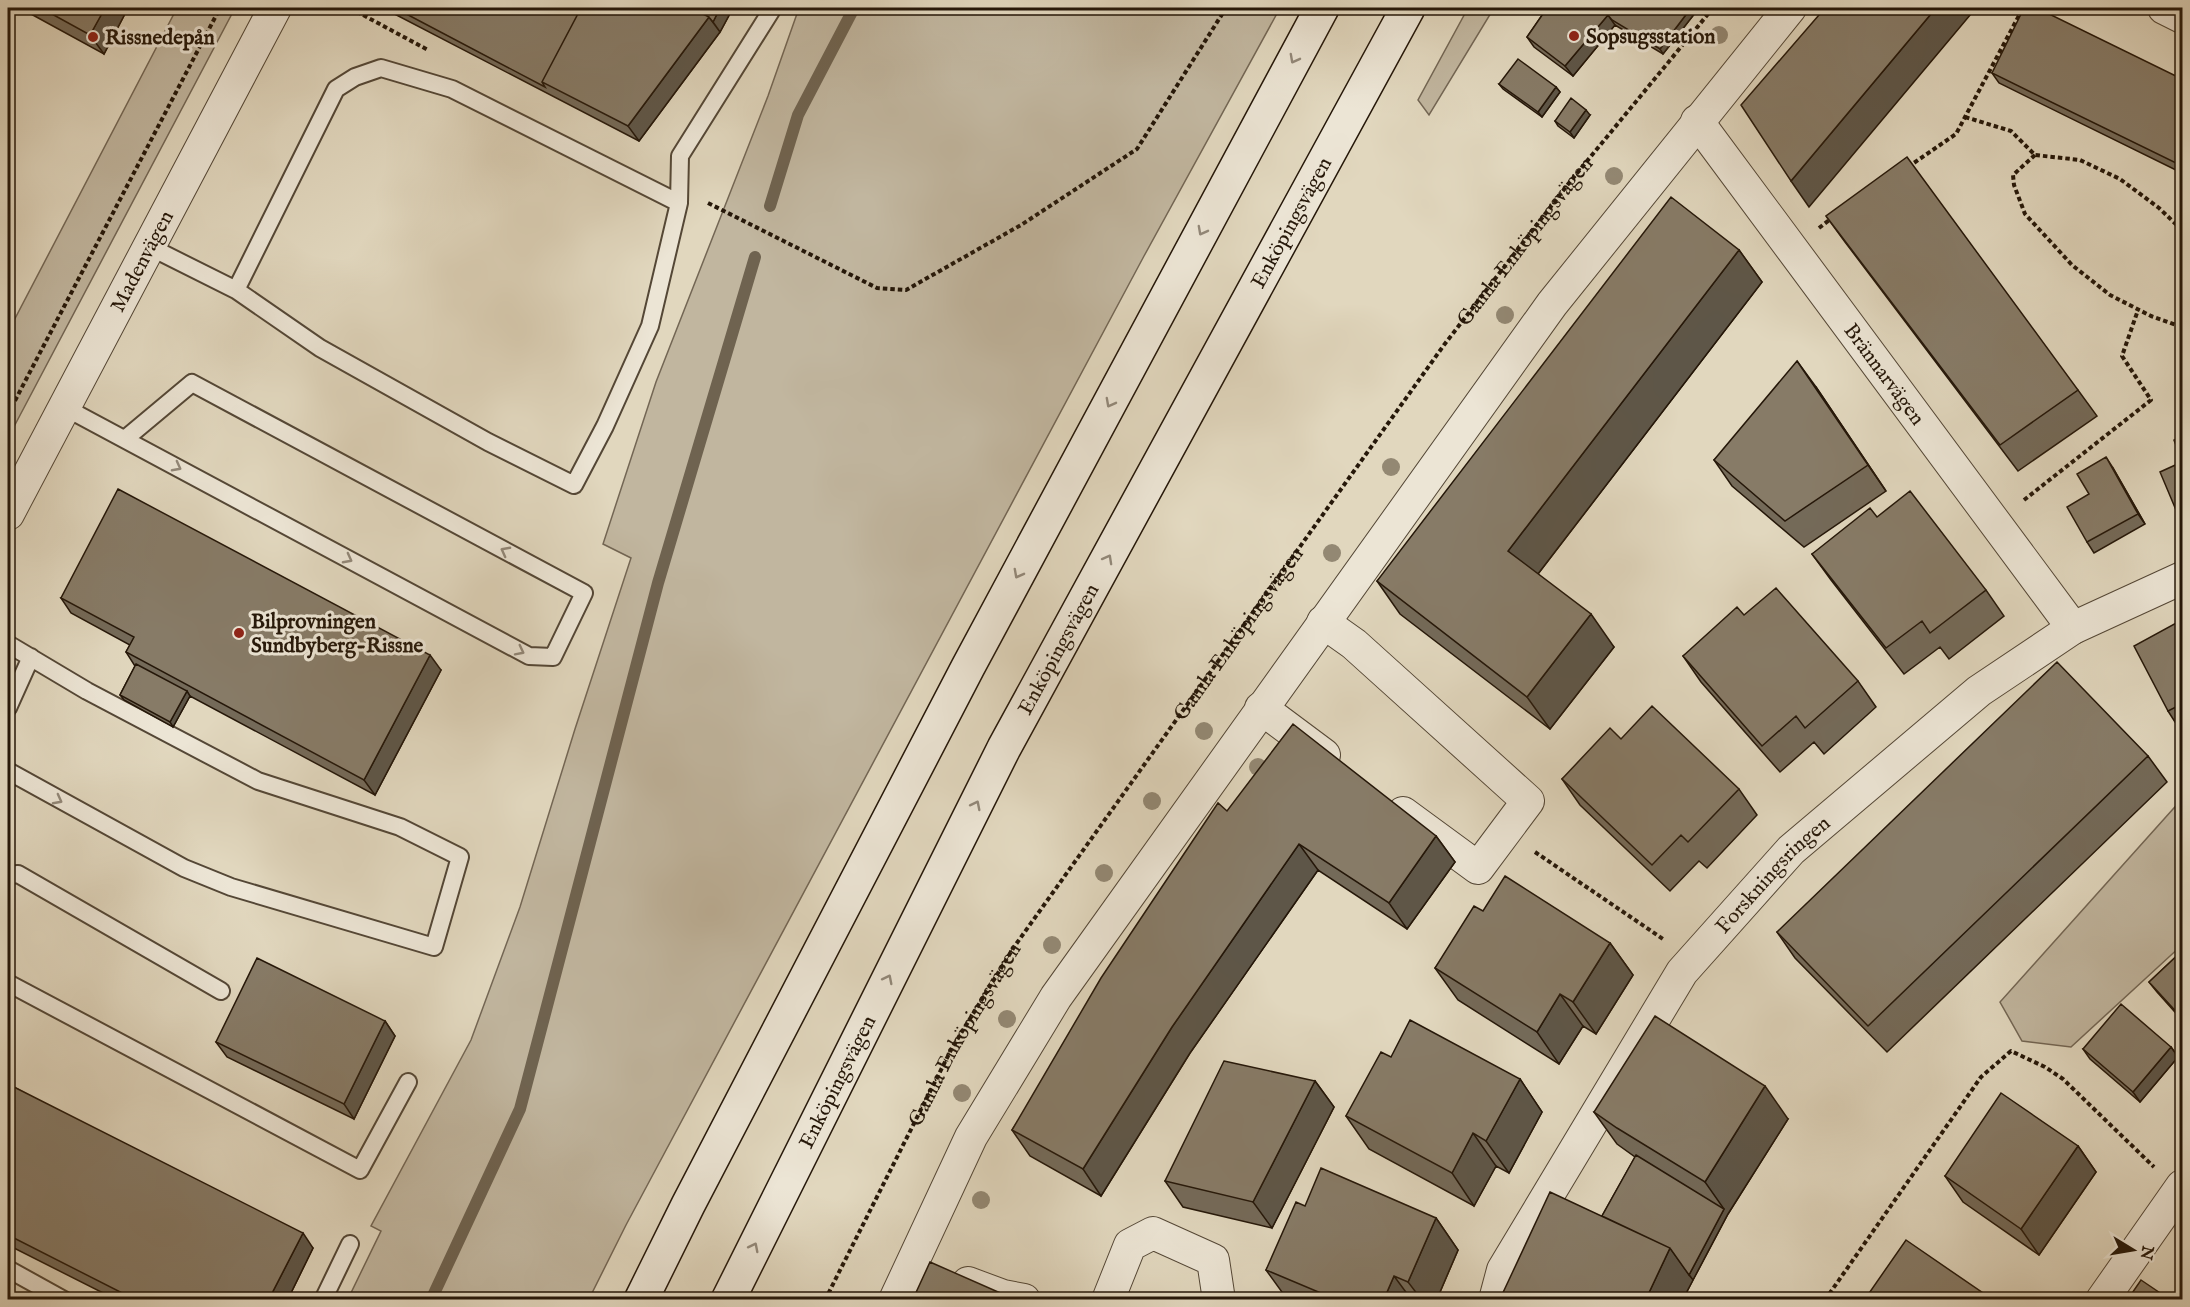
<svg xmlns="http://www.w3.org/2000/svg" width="2190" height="1307" viewBox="0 0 2190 1307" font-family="'IM FELL English',serif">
	<rect width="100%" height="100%" fill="#e1d7be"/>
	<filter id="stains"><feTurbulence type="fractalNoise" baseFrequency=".00333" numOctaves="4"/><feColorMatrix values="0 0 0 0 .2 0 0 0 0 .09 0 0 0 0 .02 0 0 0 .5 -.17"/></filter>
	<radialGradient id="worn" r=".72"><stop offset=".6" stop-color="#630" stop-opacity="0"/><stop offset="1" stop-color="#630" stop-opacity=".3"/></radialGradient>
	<path fill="#c1b69f" stroke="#736654" stroke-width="1.5" d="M177,8h58l-227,430v-106z
		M799,8h481l-136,248 -518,969 -37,74h-241l33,-68 -10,-5 100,-186 49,-133 55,-178 56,-171 -28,-14 53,-162 112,-286z
		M1468,8h26l-65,107 -11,-15z
		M2182,799v146l-111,102 -49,-6 -22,-39z"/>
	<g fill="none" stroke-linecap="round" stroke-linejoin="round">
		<path stroke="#6f6350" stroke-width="12" d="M770,206l28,-91 56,-107
			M431,1300l89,-191 138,-526 97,-326"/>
		<g stroke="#544736" stroke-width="20">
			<path id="service" d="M148,246l88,44 84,58 168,94 86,43 31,-59 45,-100 29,-123 1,-47 93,-148
				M236,290l100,-201 19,-12 26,-9 71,21 227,114
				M64,407l465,249 24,1 31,-64 -392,-210 -67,56
				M8,644l79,47 171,90 142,46 60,30 -26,90 -203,-60 -47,-19 -176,-97
				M8,708l23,-51
				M8,875l10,-1 203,117
				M8,983l352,187 48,-88
				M8,1269l56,31
				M323,1300l27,-56"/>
		</g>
		<g stroke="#544736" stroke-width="34">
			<g id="minor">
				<path d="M2164,8l18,9"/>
				<path id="s2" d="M1697,121l376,507"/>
				<path id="s3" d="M8,514l267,-506"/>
				<path d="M1323,622l31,22 174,157 -50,67 -75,-55"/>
				<path d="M1261,708l63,47"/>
				<path d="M968,1283l35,13 21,4"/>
				<path d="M895,1300l76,-163 85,-140 496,-693 238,-296"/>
				<path d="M1108,1300l22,-55 23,-12 60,27 6,40"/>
				<path id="s4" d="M1495,1300l8,-30 179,-298 109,-122 188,-159 94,-63 109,-50"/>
				<path d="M2102,1300l80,-114"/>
			</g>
		</g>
		<g stroke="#251709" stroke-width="36">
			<g id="secondary">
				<path d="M641,1300l47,-95 280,-538 354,-659"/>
				<path id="s5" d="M728,1300l276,-552 404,-740"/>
			</g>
		</g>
		<g stroke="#251709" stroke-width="4" stroke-dasharray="4.5 3" stroke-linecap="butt">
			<path d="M350,8l78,42"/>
			<path d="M1965,117l46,14 24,24 45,5 40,19 39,29 23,22"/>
			<path d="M2035,155l-22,20 1,10 11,29 47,51 38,30 41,21 31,11"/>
			<path d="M1908,167l48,-33 67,-126"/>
			<path d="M708,203l169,85 29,2 115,-65 116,-76 89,-141"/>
			<path d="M1819,228l13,-10"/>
			<path d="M8,414l212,-406"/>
			<path d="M2024,500l127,-100 -29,-44 16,-46"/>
			<path d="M1535,852l128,87"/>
			<path d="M826,1296l7,4"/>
			<path id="s1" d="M825,1300l127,-252 62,-101 430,-602 125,-162 144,-175"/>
			<path d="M1825,1300l156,-223 30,-26 34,16 18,12 91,88"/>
		</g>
		<use href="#service" stroke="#ece5d5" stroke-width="16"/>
		<use href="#minor" stroke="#ece5d5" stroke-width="32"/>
		<use href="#secondary" stroke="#ece5d5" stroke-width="33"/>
	</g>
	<g fill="#938873">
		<circle cx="1719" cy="35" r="9"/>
		<circle cx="1614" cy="176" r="9"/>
		<circle cx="1505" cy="315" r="9"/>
		<circle cx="1391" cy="467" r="9"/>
		<circle cx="1332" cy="553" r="9"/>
		<circle cx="1204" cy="731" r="9"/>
		<circle cx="1258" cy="767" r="9"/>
		<circle cx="1152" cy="801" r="9"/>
		<circle cx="1104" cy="873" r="9"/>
		<circle cx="1052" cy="945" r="9"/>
		<circle cx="1007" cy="1019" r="9"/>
		<circle cx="962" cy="1093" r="9"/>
		<circle cx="981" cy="1200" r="9"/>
	</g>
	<path fill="#746a59" stroke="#251709" stroke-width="1.5" d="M20,8h108l-24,46z
		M383,8h350l-13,24 -81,109z
		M1547,8h152l-36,46 -48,-29 -42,51 -39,-29 -7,-10z
		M1992,73l190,6v94l-183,-90z
		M1499,84l57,3 4,5 -18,25 -39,-28z
		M1590,115l-16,23 -16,-12 -3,-5z
		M1826,216l252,174 19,26 -79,55 -173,-229z
		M1739,250l23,32 -224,292 76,73 -64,82 -150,-115 -23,-33z
		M1816,387l70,104 -82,56 -72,-61 -18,-26z
		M2182,462v57l-6,-9z
		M2113,468l32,56 -51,29 -7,-11 2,-48z
		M1877,517l109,73 18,26 -55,43 -9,-12 -36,27 -73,-94 -19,-26z
		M61,598l380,72 -66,125 -185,-99 -17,31 -49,-27 -4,-5 15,-29 -9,-14 4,-7 -59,-32z
		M1744,615l114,66 18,26 -52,47 -10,-12 -34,30 -79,-90 -18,-26z
		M2182,629v89l-7,4 -7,-11z
		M1621,739l118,50 18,26 -50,53 -8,-7 -29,30 -90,-86 -18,-26z
		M2148,756l19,26 -280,270 -92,-94 -18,-26z
		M1227,811l209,25 19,26 -48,67 -89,-59 -128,183 -89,143 -71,-40 -18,-26z
		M1483,911l127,32 23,32 -37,59 -13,-8 -24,38 -101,-64 -23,-32z
		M2182,951v69l-25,-28 -8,-10z
		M385,1021l10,15 -41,83 -127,-62 -11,-15z
		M2171,1047l7,10 -38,45 -50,-43 -7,-10z
		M1391,1057l129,22 22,33 -33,61 -13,-7 -22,40 -105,-57 -23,-33z
		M1315,1081l19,26 -62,121 -89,-21 -18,-26z
		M8,1084l305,164 -25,51h-173l-107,-54z
		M1594,1112l194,7 -60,95 -35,66 -10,19h-183l102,-83 33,-59 -18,-13z
		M2078,1146l18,26 -57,83 -76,-53 -18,-26z
		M1305,1206l131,12 22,32 -21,49h-150l-21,-29z"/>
	<path fill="#5e5648" stroke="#251709" stroke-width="1.5" d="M105,8h23l-24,46 -14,-19z
		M720,8h13l-13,24 -7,-10z
		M1691,8h8l-36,46 -3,-5z
		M1936,8h40l-167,199 -18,-26z
		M1608,15l7,10 -42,51 -8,-10z
		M709,17l11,15 -81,109 -11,-15z
		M1556,87l4,5 -18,25 -4,-5z
		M1586,110l4,5 -16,23 -4,-6z
		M2182,151v21l-6,-9z
		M1739,250l23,32 -231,301 -23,-32z
		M1797,361l19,26 70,104 -18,-26z
		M2106,457l7,11 32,56 -7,-10z
		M1591,614l23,33 -64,82 -23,-32z
		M430,655l11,15 -66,125 -11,-15z
		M187,691l3,5 -17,31 -3,-5z
		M1436,836l19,26 -48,67 -18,-26z
		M1299,844l19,26 -128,183 -89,143 -18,-27 89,-142z
		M1610,943l23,32 -37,59 -23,-32z
		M1560,994l23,32 -24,38 -22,-32z
		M385,1021l10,15 -41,83 -10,-15z
		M2171,1047l7,10 -38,45 -7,-10z
		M1520,1079l22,33 -33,61 -23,-32z
		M1315,1081l19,26 -62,121 -19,-26z
		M1765,1086l23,33 -60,95 -35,66 -4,-5 35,-66 -19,-27z
		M1473,1133l23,33 -22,40 -22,-33z
		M2078,1146l18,26 -57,83 -18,-26z
		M1436,1218l22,32 -21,49h-16l-13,-17z
		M303,1233l10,15 -25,51h-19z
		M1670,1248l23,32 -10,19h-37z
		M1394,1276l17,23h-27z
		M1983,1293l5,6h-10z"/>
	<path fill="#877b67" stroke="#251709" stroke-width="1.5" d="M41,8h64l-15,27z
		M395,8h186l-39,74 3,5z
		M581,8h110l18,9 -81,109 -86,-44z
		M691,8h29l-7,14 -4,-5z
		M1547,8h49l12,7 -43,51 -38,-29z
		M1596,8h95l-31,41 -48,-29 -4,-5z
		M1825,8h111l-145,173 -50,-76z
		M2024,8h13l145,71v72l-6,12 -184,-90z
		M1518,59l38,28 -18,25 -39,-28z
		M1571,98l15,12 -16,22 -15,-11z
		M1907,157l171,233 -78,55 -174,-229z
		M1671,197l68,53 -231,301 83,63 -64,83 -150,-116z
		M1797,361l71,104 -83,56 -71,-61z
		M2182,436v25l-8,-21z
		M2106,457l32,57 -51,28 -20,-35 22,-13 -12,-20z
		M2182,462v45l-6,3 -16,-38z
		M118,489l312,166 -66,125 -238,-128 8,-15 -73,-39z
		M1910,491l76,99 -56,43 -8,-12 -36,27 -74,-94 58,-46 7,9z
		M1776,588l82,93 -53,47 -9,-12 -34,30 -79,-90 54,-49 7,8z
		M2178,622l4,9v73l-14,7 -34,-65z
		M2057,662l91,94 -280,270 -91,-94z
		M136,664l51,27 -17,31 -50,-27z
		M1652,706l87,83 -51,53 -7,-7 -29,30 -90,-86 48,-51 11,11z
		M1293,724l143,112 -47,67 -90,-59 -127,183 -89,142 -71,-39 89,-152 117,-175 9,8z
		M1505,876l105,67 -37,59 -13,-8 -23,38 -102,-64 39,-62 9,5z
		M2182,951v67l-33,-36z
		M257,958l128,63 -41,83 -128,-62z
		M2121,1004l50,43 -38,45 -50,-43z
		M1655,1016l110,70 -60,96 -88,-54 -23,-16z
		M1410,1020l110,59 -34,62 -13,-8 -21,40 -106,-57 35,-64 10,5z
		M1224,1061l91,20 -62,121 -88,-21z
		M8,1084l295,149 -34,66h-135l-126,-64z
		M2001,1093l77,53 -57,83 -76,-53z
		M1636,1155l88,54 -35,66 -19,-27 -68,-32z
		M1321,1168l115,50 -28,64 -14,-6 -10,23h-49l-69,-29 30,-68 9,4z
		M1550,1192l120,56 -24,51h-146z
		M1906,1240l77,53 -5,6h-113z
		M930,1262l84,37h-101z
		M2141,1280l28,19h-41z"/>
	<defs><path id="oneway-chevron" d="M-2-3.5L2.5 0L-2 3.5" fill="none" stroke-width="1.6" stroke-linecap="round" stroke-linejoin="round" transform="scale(1.5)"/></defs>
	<g stroke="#928879">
		<use href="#oneway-chevron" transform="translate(1294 59) rotate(118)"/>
		<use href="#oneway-chevron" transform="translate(1202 231) rotate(118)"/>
		<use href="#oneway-chevron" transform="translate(1110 403) rotate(118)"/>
		<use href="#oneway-chevron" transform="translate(177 467) rotate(28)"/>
		<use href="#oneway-chevron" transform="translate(505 551) rotate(-152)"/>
		<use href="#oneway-chevron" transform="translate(348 559) rotate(28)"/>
		<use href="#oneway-chevron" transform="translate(1108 559) rotate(-61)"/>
		<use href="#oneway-chevron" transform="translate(1018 574) rotate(118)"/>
		<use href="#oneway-chevron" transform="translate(520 651) rotate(27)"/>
		<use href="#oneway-chevron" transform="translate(58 800) rotate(28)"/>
		<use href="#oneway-chevron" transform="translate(976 805) rotate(-63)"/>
		<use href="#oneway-chevron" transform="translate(888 979) rotate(-63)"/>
		<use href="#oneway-chevron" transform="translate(754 1247) rotate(-63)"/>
	</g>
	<g fill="#8f2418" stroke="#ece5d5" stroke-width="2">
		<circle cx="1574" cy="36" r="6"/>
		<circle cx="93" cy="37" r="6"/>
		<circle cx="239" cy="633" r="6"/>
	</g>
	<g text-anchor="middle" stroke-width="6" stroke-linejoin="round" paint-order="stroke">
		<g font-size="21" font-weight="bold" fill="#251709" stroke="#ece5d5" text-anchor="start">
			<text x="1586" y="43">Sopsugsstation</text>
			<text x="105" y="44">Rissnedepån</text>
			<text x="251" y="628">Bilprovningen<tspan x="251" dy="24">Sundbyberg-Rissne</tspan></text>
		</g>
		<g font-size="21" fill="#251709" stroke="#ece5d5">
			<text dy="7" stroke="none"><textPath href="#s5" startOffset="1216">Enköpingsvägen</textPath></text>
			<text dy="7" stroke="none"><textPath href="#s1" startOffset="1272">Gamla Enköpingsvägen</textPath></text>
			<text dy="7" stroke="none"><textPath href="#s3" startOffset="286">Madenvägen</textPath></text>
			<text dy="7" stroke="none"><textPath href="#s2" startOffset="315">Brännarvägen</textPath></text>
			<text dy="7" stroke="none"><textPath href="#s1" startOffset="786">Gamla Enköpingsvägen</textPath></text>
			<text dy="7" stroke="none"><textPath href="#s5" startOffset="730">Enköpingsvägen</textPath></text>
			<text dy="7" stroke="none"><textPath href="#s4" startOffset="512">Forskningsringen</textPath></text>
			<text dy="7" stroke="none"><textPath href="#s1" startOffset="300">Gamla Enköpingsvägen</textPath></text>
			<text dy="7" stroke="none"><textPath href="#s5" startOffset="244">Enköpingsvägen</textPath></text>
		</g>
	</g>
	<rect width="2190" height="1307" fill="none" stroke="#e1d7be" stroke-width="30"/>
	<rect x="9" y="9" width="2172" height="1289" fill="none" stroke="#251709" stroke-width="3"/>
	<rect x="15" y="15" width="2160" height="1277" fill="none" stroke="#251709" stroke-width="1.5"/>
	<g transform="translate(2133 1250) rotate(101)" stroke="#ece5d5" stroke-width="4.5" paint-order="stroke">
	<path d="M0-4.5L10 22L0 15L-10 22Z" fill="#251709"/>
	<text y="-9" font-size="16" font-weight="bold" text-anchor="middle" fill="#251709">N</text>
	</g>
	<rect width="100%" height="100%" filter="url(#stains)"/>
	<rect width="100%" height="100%" fill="url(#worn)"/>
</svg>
